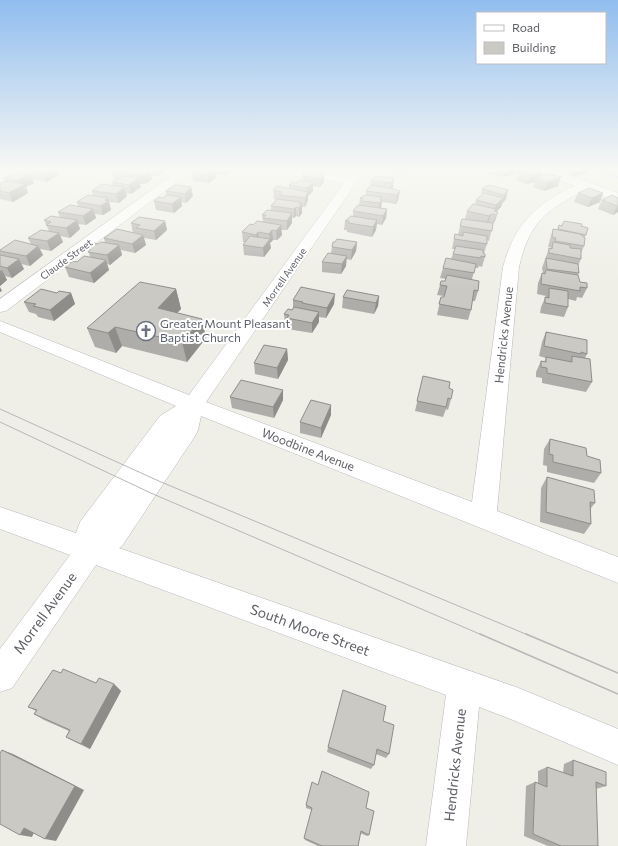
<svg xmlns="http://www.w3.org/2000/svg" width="618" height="846" viewBox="0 0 618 846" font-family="Commissioner,sans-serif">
	<rect width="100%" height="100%" fill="#efefe7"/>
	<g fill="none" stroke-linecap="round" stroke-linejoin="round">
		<path fill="#adcaf9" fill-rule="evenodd" d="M600,168l18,8v2l-23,-10z"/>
		<g stroke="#b7b8bc" stroke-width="1">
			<path id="minor" d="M12,168h15l-27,15v-9z
				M182,168h13l-189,143 -6,1v-13z
				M254,168h32l63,9 6,-9h11l-160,234 266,100 31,-235c12,-43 32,-63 72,-81l-43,-16 -1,-2h17l70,25v8l-32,-11c-40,19 -57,33 -67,77l-22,244 121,46v26l-417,-167 -3,14 -3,6 -73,110 -3,2 397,139 102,42v36l-105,-45 -34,-13 -13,139h-40l20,-151 -350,-130 -84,123 -12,4v-43l70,-94 -70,-26v-22l76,26 4,-11 80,-106 16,-10 -176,-74v-11l189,74 155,-212 -85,-12zM177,427l-1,1 -33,46 33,-46z"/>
		</g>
		<use href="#minor" fill="#fff" fill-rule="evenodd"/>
		<path stroke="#b6b7b7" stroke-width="1" d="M0,409l161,73 367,153
			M0,422l153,72 329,141"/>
		<path stroke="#b6b7b7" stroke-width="1.5" d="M480,634l138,60
			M526,634l92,39"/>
	</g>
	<path fill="#afada9" d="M29,168h34l-6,4 1,3 -11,7 -15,-3 2,4 -8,4 2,6 -15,9 -13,-3v-15l6,-2 -2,-4 26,-4 -2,-5z
		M142,168h23v2l-7,6 -7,-1 1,4 -5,4 -7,1 1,3 -10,7 -5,-1 1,3 -8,7 -10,-1 2,8 -8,5 -8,-1 1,4 -10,7 -8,-1 2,5 -10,9 -10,-2 3,6 -12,9 -11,-2 3,6 -13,11 -9,-2 3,5 -12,9 -7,-2 2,4 -7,6v-36l31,-6 -3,-6 21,-7 -5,-11 16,-2 -2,-6 20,-6 -1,-4 16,-6 -1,-5 21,-5 -1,-4 3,-1 -3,-9 30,-3z
		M198,168h35v2l-6,5 -11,-1v4l-7,5 -16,-2 -2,-9z
		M390,168h17l-3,5 -12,-1v-2z
		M479,168h11l-6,2z
		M490,168h29v1l24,2 -2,5 17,10 -14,5 -11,-4 2,-5 -8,2 -11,-4 2,-7 -15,4 -15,-3z
		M562,168h29l-1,3h-3v2l-13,3 -13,-6z
		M617,168h1v4h-2z
		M324,172v9l-4,6 -7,-1v5l-5,5v4l-3,7h-3v6l-3,4 -3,-1 -2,2h-2v5l-5,7h-6l1,5 -5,5h-4l-3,3 1,5 -7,9 -20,-2 -1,-10 2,-3h-2l-1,-10 11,-7 10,-3 -1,-7 9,-5v-4l5,-6 -2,-1 -1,-9 16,-2v-3l13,-5v-4z
		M394,178l-1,9 -1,2h3v2h5l-2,9 -2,4 -14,-2 -1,6 6,1 -1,9 -4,7 -5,-1 -1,6 -4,7 -25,-5v-2h-3l1,-9 8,-5v-5l6,-6 1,-7 6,-3v-4l5,-6v-4z
		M176,185l17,11 -7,7 -4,-1v4l-8,7 -18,-3 -2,-9 9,-3 3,-3v-4z
		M482,189l26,1 -2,9 -4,5 -1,3 -5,4 -1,10 -2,3 -4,17 -2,-1v4l-3,9 1,4 -3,10 -3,-1 -1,2h-3l-3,11 6,12 -3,10h-3l-1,9 -3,10 -31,-5 4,-18h3v-1l-7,-1 3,-10 5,-4 1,-2 -6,-1 3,-10 8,-9 4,-10h-3l2,-10 4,-4 2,-9 5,-7 2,-8 8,-7 1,-4 5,-4z
		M578,193h25l-3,9 -12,5 -14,-5z
		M618,198v14l-5,3 -15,-6 4,-9z
		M165,221l2,9 -11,10 -12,-2 2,7 -11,8 -14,-3 1,5 -12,10 -3,-1 2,6 -15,13 -25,-6 -4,-10 25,-10 -2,-8 10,-5 7,-1 -1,-5 34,-4v-1h-5l-2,-10z
		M559,225l22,1 5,9 -2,4v7l-3,7v6l-3,7 1,7 -1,3 2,6 7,6 -5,10 -5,-1 -1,4 -8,-2v8l-4,10 -24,-4 1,-6 5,-11 -9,-2 1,-11 4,-10h1l-1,-5 7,-20h1l1,-1h-3l2,-8 3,-10 4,1z
		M357,242l-1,9 -5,9 -5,-1v7l-5,8 -19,-2v-10l9,-9 1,-6z
		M176,289l5,20 -4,4 25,6 4,19 -19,24 -65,-16 -6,7 -21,-6 -8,-19z
		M57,293h14l4,11 -21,17 -16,-4 -2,-3 -7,-2 -5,-10z
		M379,296l-1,10 -4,8 -32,-6 1,-11z
		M293,300l41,4 -8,14 -7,-1v5l-7,11 -25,-4v-4l-2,-1 -1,-10 8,-4 1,-2z
		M546,332l41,22 -2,4 7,24 -6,10 -44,-9v-5l-6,-1v-5l5,-11 3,1 2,-4 -7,-2 3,-14z
		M287,349l1,11 -10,19 -23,-5 -1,-11z
		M423,376l28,23 -3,11 -2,-1 -3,8 -28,-6z
		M283,390v10l-9,18 -42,-10 -2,-11z
		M331,405v10l-10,23 -21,-5v-11z
		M550,439l37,17 14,17 -7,10 -47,-11v-6l-4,-1 1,-16z
		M547,477l48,26 -4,5v16l-7,10 -44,-12 1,-34z
		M61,673l35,10 18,1 7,7 -31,58 -15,-7 -9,-5 3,-6 -25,-11 -10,-6 2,-3 -8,-4z
		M383,721l6,33 -3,4 -10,-4 -2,11 -3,4 -44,-17 1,-5z
		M573,760l33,26 -10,3 2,57h-50l-24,-10 2,-50 9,-4 3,1v-12l9,-4 16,6 1,-9z
		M306,805l60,3 3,27 -2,1 -7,-3 -2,13h-40l-13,-6 -1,-2 8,-28 -6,-2z"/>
	<path fill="#8e8d89" d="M52,168h4l2,7 -11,7 -4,-9z
		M56,168h7l-6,4z
		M156,168h9v2l-7,6z
		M226,168h7v2l-6,5z
		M405,168h2l-3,5z
		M484,168h6l-6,2z
		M519,168l-1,5 -15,4 2,-8z
		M577,168h14l-1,3h-3v2l-13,3z
		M215,169l1,9 -7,5 -1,-8z
		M150,170l2,9 -5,4 -7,1 1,3 -10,7 -2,-9 8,-6v-3z
		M543,171l-3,9 -4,-2 -1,4 -8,2 3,-8z
		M324,172v9l-4,6 1,-8z
		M30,174l4,9 -8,4 2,6 -15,9 -4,-9 11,-6 -2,-6z
		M561,177l-3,9 -14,5 3,-9z
		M394,178l-1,9 -3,5 1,-9z
		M313,182v9l-5,5v4l-3,7v-9l2,-4v-6z
		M124,187l3,9 -8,7 -3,-9z
		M191,187l2,9 -7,7 -1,-9z
		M508,190l-2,9 -4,5 2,-9z
		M400,191l-2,9 -2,4 1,-9z
		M603,193l-3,9 -12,5 4,-9z
		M181,197l1,9 -8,7 -2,-9z
		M381,197v5l1,-2 -1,9 -3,3 2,-13z
		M108,198l3,12 -8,5 -2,-9 4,-6z
		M503,198l-2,9 -7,7v-3l2,-6z
		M300,202v5l2,-3v9l-3,4v-13z
		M618,205v7l-5,3 4,-9z
		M296,207v9l-2,2v-9z
		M93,209l3,9 -10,7 -3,-9z
		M387,209l-1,9 -4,7 1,-9z
		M498,212l-3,9 -2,3 3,-9z
		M292,213v10l-5,7v-9z
		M491,214l-3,9 -2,2 3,-9z
		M77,220l3,9 -10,9 -4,-10z
		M377,220l-1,10 -4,7 1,-10z
		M165,221l2,9 -11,10 -2,-9z
		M281,225l1,10 -5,5 -1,-9z
		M272,230l1,10 -3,3 1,5 -7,9 -1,-9 7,-9 -1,-5z
		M258,232l1,9 -2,3 -1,-9z
		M59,233l4,9 -12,9 -4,-10z
		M143,235l3,10 -11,8 -3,-9z
		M357,242l-1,9 -5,9 1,-10z
		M119,245l3,10 -12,10 -3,-10z
		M38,246l5,9 -13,11 -4,-10z
		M347,256l-1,10 -5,8 1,-10z
		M19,259l5,10 -12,9 -5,-10z
		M106,260l3,10 -15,13 -4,-10z
		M2,270l5,10 -7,6v-15z
		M0,287l2,4 -2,1z
		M176,289l5,20 -18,18 -5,-19z
		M71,293l4,11 -21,17 -4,-11z
		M335,294l-1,10 -8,14 1,-10z
		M379,296l-1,10 -4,8 2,-11z
		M319,312v10l-7,11v-10z
		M202,319l4,19 -19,24 -5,-20z
		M115,327l7,19 -6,7 -8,-20z
		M287,349l1,11 -10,19 -1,-11z
		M283,390v10l-9,18 -1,-11z
		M331,405v10l-10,23v-10z
		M114,684l7,7 -31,58 -9,-5z
		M2,750l11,4 71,36 -28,51 -11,-2z
		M24,828l11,2 -3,7 -12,-2z"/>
	<path fill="#cbc9c4" stroke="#8e8d89" d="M29,168h23l-9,5 -14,-2 2,-2h-3z
		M129,168h10l11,2 -5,5 -8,1 -25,-4 5,-3 9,2z
		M198,168h10l7,1 -7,6 -17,-3z
		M524,168h10l9,3 -13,5 -12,-5 3,-1 -3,-1z
		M307,170l17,2 -3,7 -19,-3z
		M17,172l13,2 -12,7 -14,-3z
		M548,173l13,4 -14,5 -11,-4z
		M123,176l16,2 -10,7 -17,-3z
		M376,176l18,2 -3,5 -20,-2z
		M299,180l14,2 -6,6 -18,-3 4,-3 4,1z
		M4,181l21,3 -16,9 -9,-2v-7z
		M102,184l22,3 -8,7 -24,-3z
		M176,185l15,2 -6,7 -19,-3z
		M371,185l24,4v1l5,1 -3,4 -31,-4z
		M489,185l19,5 -4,5 -22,-6z
		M277,186l31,6 -3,6 -25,-3 2,-3 -9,-2z
		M589,188l14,5 -11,5 -14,-5z
		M484,193l19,5 -7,7 -20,-5z
		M88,195l20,3 -3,2 3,1 -7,5 -24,-4z
		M167,195l14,2 -9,7 -18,-3 5,-4 4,1z
		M365,195l16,2 -1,2 2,1 -3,3 -17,-2 1,-2 -3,-1z
		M612,195l6,3v7l-1,1 -15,-6z
		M277,199l23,3 -1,2h3l-3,4 -3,-1 -2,2 -23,-3z
		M473,204l23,5 -2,2 4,1 -2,3 -5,-1 -2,2 -22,-5z
		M70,205l23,4 -10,7 -25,-4z
		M358,205l29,4 -4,7 -30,-5z
		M267,210l25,3 -5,8 -24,-3 3,-3h-4z
		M51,216l26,4 -11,8 -20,-3 5,-3 -7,-2z
		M351,216l26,4 -4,7 -25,-4 1,-2h-4z
		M139,217l26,4 -11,10 -18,-3 4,-3 -9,-2z
		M462,219l31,4 -1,8 -32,-5z
		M257,221l24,4 -5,6 -4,-1 -3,4 -11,-2 -2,3 -14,-3 8,-8 3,1z
		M564,221l18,3 -1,2 7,2 -2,7 -28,-6 1,-4 3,1z
		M117,229l26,6 -11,9 -28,-6z
		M553,229l27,5 5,4 -1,8 -29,-5 1,-3 -4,-1z
		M41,230l18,3 -12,8 -19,-3z
		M463,232l24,4v8l-33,-5 1,-5 8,2z
		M250,236l20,3 -7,9 -20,-3z
		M337,239l20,3 -5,8 -20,-3 1,-5h2z
		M15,240l23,6 -12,10 -26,-5v-1z
		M101,242l18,3 -12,10 -19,-3 3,-3h-3l6,-6 4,1z
		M553,242l17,3v3l11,1v10l-32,-6v-5l3,1z
		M456,246l27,4v3l2,1v3l-4,-1v2l-28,-4z
		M328,253l19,3 -5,8 -20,-2z
		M0,255l19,4 -12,9 -7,-2z
		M84,256l22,4 -16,13 -25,-6 8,-6 4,1z
		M446,258l30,6 -2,9 -31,-5z
		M546,258l32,6 1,9 -32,-4z
		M546,270l32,5 2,7 7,1v5l-7,-1v4l-39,-7 1,-11 3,1z
		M447,275l32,6 -1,10 -4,-1 -3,20 -32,-6 2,-7h3l3,-11 -7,-1 1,-4h4z
		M140,282l36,7 -18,19 44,11 -20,23 -67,-15 -7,6 -21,-5z
		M301,287l34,7 -8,14 -25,-5 1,-1 -10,-2z
		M549,288l19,3v16l-23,-4v-6l4,1z
		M41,289l16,4 2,-2 12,2 -21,17 -17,-4 3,-2 -12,-2z
		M347,290l32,6 -3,7 -33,-6z
		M294,307l25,5 -7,11 -25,-5 2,-3 -5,-1 4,-5 4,1z
		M546,332l41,8v14l-6,-2v2l-37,-8z
		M264,345l23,4 -10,19 -23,-5z
		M572,356l18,3 2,23 -45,-9v-5l-6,-1v-6l5,1v-5l26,5z
		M423,376l27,6 -1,6 4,2 -2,9 -3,-1 -2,9 -29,-6z
		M241,380l42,10 -10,17 -43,-10z
		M311,400l20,5 -10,23 -21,-6z
		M550,439l36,9 1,8 13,4 1,13 -48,-11v-7l-4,-1z
		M547,477l47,13 1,13 -5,-1 1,22 -45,-12z
		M63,669l33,14 3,-5 15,6 -33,60 -15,-7 4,-7 -36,-16 3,-4 -9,-3 25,-37 8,3z
		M343,690l43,16 -3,15 11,4 -5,29 -12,-5 -3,16 -46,-18z
		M2,750l73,36 -30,53 -21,-11 -4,7 -20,-11v-71z
		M573,760l33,12v14l-10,-4 2,64h-37l-28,-12 2,-52 12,5v-20l26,9z
		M322,771l47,21 -3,16 8,3 -5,24 -8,-4 -3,15h-36l-18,-8 8,-30 -6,-3 6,-23 6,3z"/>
	<linearGradient id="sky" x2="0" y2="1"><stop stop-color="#90bdef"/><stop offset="0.59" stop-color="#f8f8f4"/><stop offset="1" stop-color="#f8f8f4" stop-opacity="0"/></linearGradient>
	<rect width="618" height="287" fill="url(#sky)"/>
	<defs>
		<g id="church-ring" transform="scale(1)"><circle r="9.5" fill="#fff" stroke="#6b7280" stroke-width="1.5"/><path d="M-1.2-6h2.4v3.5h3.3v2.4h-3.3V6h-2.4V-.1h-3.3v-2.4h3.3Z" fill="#6b7280"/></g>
	</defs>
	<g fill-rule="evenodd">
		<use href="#church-ring" x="146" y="331"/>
	</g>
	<g text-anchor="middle" stroke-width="4" stroke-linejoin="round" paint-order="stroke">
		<g font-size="10" fill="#5e6066" stroke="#fff">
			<text transform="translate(66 259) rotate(-36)" y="4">Claude Street</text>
			<text transform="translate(284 277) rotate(-55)" y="4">Morrell Avenue</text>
		</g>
		<g font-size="12" fill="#5b616d" stroke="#fff" text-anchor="start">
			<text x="160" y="328">Greater Mount Pleasant<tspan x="160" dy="14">Baptist Church</tspan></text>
		</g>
		<g font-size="12" fill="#5e6066" stroke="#fff">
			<text transform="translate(504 335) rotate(-84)" y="4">Hendricks Avenue</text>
			<text transform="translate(308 450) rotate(21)" y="4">Woodbine Avenue</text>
		</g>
		<g font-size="14" fill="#5e6066" stroke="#fff">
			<text transform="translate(45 613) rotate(-54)" y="5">Morrell Avenue</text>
			<text transform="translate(310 630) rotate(20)" y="5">South Moore Street</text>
			<text transform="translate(455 765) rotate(-84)" y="5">Hendricks Avenue</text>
		</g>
	</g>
	<rect x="476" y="12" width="130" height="52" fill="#ffffff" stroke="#bfbfc2"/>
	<rect x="484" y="25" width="20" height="6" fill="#ffffff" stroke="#bfbfc2"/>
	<text x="512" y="32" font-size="12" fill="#5e6066">Road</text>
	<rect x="484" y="42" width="20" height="12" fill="#cbc9c4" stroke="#bfbfc2"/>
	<text x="512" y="52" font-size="12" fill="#5e6066">Building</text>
</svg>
